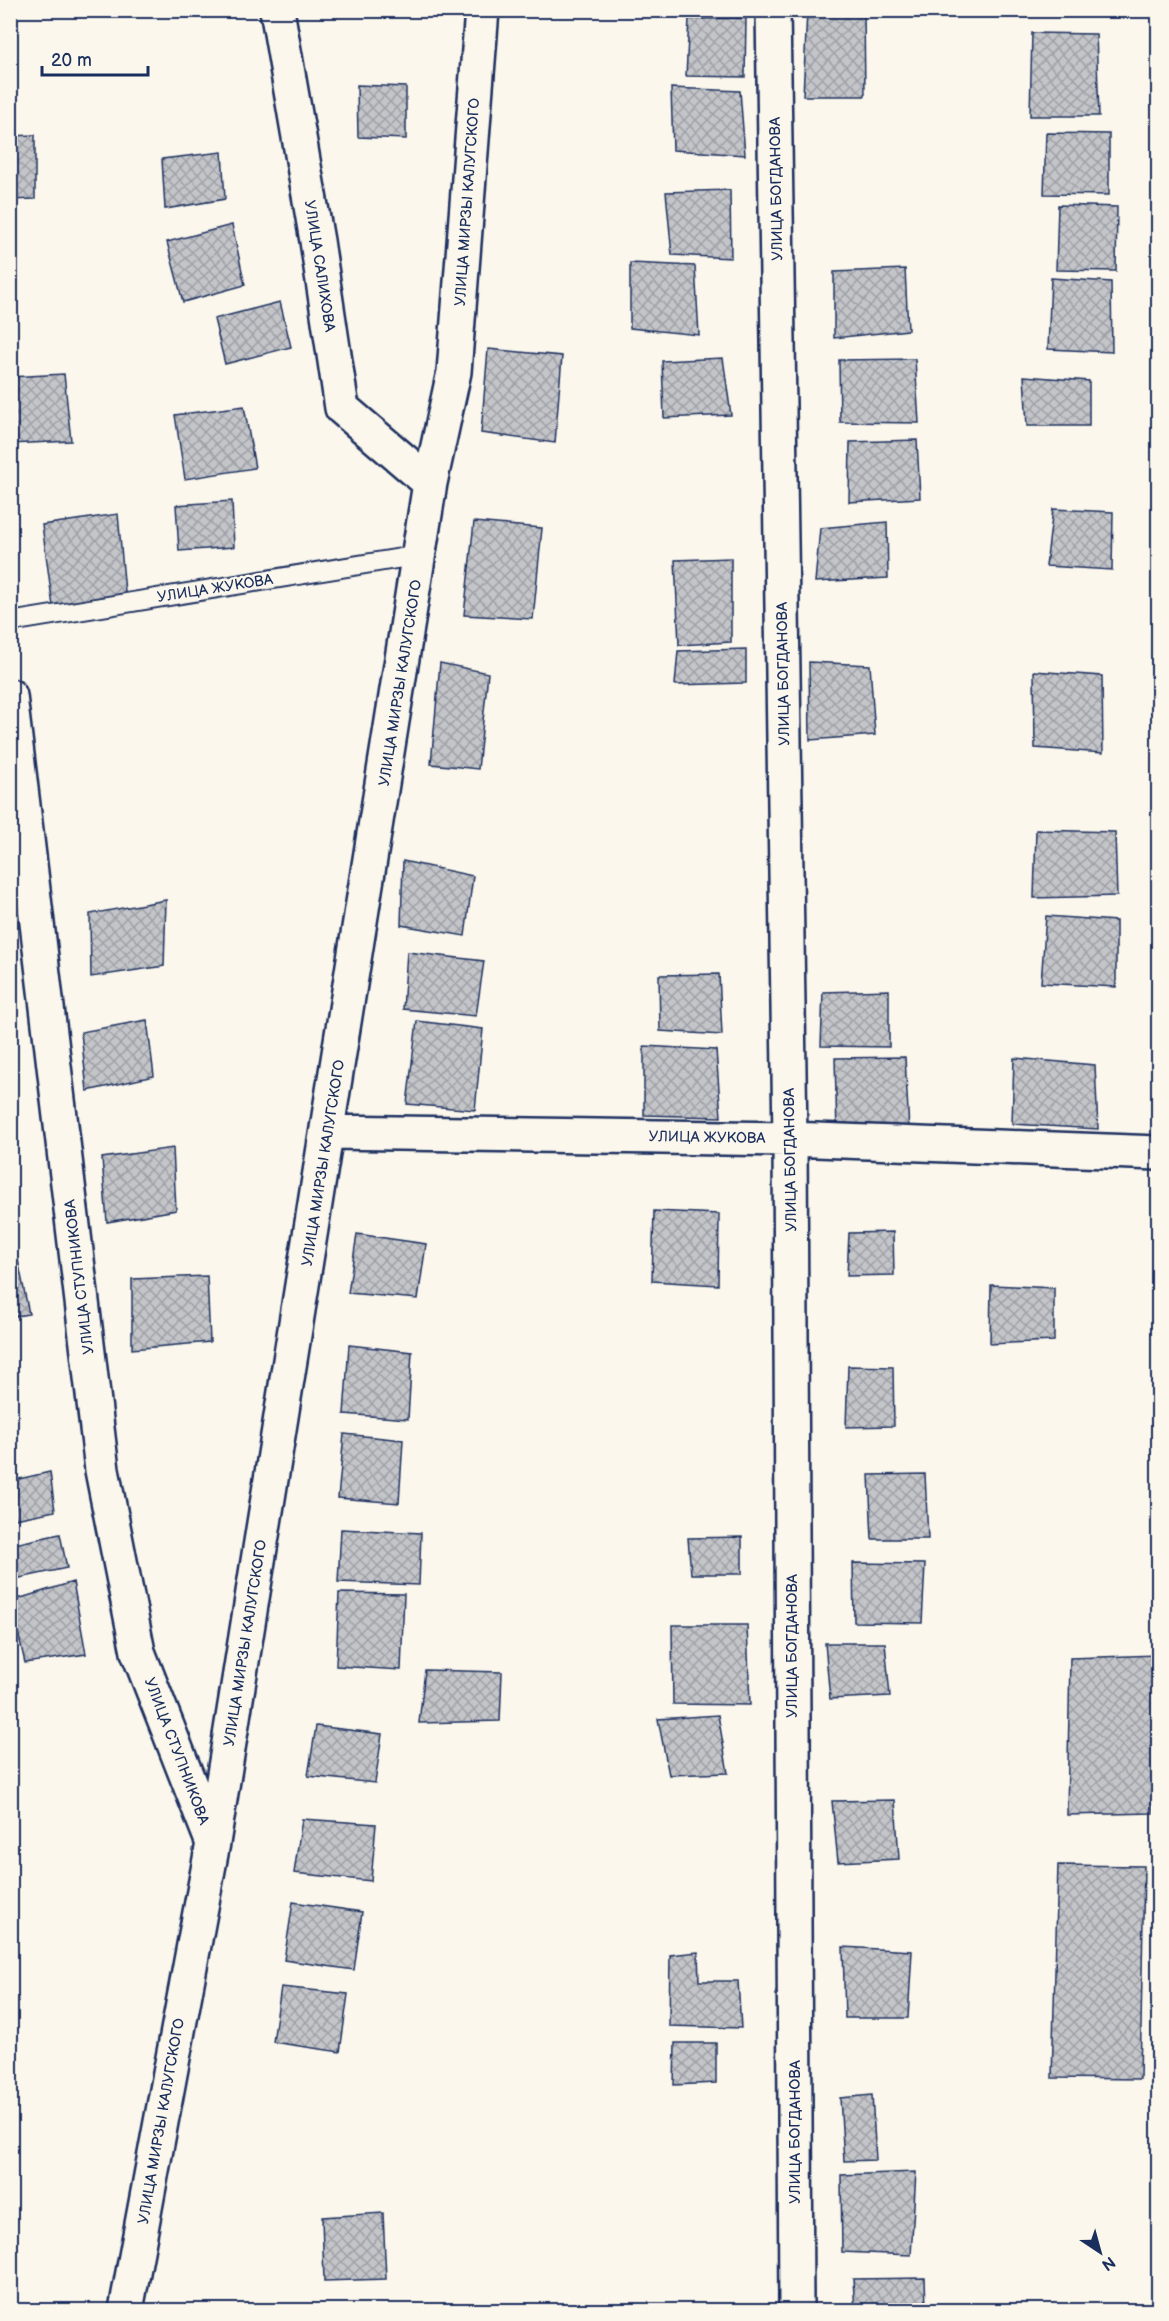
<svg xmlns="http://www.w3.org/2000/svg" width="1169" height="2321" viewBox="0 0 1169 2321" font-family="'Balsamiq Sans',sans-serif">
	<defs>
		<pattern id="building-cross-hatch" width="8" height="8" patternUnits="userSpaceOnUse" patternTransform="scale(1.5)"><rect width="8" height="8" fill="#c3c5c9"/><path d="M0 0l8 8M0 8l8-8" fill="none" stroke="#9ea0a6"/></pattern>
	</defs>
	<rect width="100%" height="100%" fill="#fbf7ec"/>
	<filter id="ink" filterUnits="userSpaceOnUse"><feTurbulence type="fractalNoise" baseFrequency=".0167" numOctaves="2"/><feDisplacementMap in="SourceGraphic" scale="12" xChannelSelector="R" yChannelSelector="G"/><feConvolveMatrix kernelMatrix="1 2 1 2 8 2 1 2 1" color-interpolation-filters="sRGB"/></filter>
	<g filter="url(#ink)">
		<path fill="url(#building-cross-hatch)" stroke="#1b2f5e" stroke-width="1.5" d="M807,11h57l1,85h-62z
			M746,18l-1,59 -59,-1 3,-57z
			M1032,33l64,1 3,82h-69z
			M357,85l49,2v52l-48,-2z
			M671,88l69,3 5,64 -72,-5z
			M1046,133l63,1v61l-65,-1z
			M35,135v64l-25,1v-64z
			M222,152l3,47 -60,10 -3,-50z
			M730,190l1,68 -59,-3 -6,-63z
			M1058,205l59,2 -1,64 -60,-1z
			M232,225l13,60 -62,17 -16,-60z
			M630,263l65,3 4,69 -69,-7z
			M905,269l3,61 -74,8v-66z
			M1051,278l60,4 1,70 -64,-3z
			M280,302l11,45 -66,17 -11,-45z
			M488,349l74,7 -7,87 -74,-10z
			M723,358l8,57 -67,3 -2,-57z
			M915,359l4,64 -79,-1 -1,-62z
			M64,374l7,67 -61,3v-67z
			M1024,376l65,5v45h-62z
			M244,406l11,62 -70,11 -10,-64z
			M917,440l3,58 -71,4 1,-60z
			M232,501l2,46 -55,4 -3,-46z
			M1053,509l60,3 -1,58 -66,-4z
			M118,514l8,89 -72,11 -12,-89z
			M474,522l68,6 -9,91 -69,-4z
			M887,522l1,56 -73,4 5,-54z
			M731,558v84l-52,3 -4,-85z
			M746,649v34l-71,2 3,-34z
			M809,662l61,3 5,70 -65,5z
			M440,663l48,10 -10,96 -47,-5z
			M1034,671l68,5 1,77 -68,-5z
			M1036,830l79,2 2,64 -83,2z
			M403,861l70,15 -8,60 -64,-11z
			M166,900l-2,66 -73,11 -1,-63z
			M1046,916l70,5v66l-75,-4z
			M407,952l77,9 -8,55 -73,-7z
			M719,974l3,61 -62,-4 -1,-56z
			M889,990v57l-68,-1 2,-54z
			M147,1020l7,56 -67,15 -6,-59z
			M417,1021l66,8 -8,81 -68,-6z
			M644,1046l72,4 5,67 -77,-2z
			M905,1057l4,73 -72,3 -2,-75z
			M1014,1058l81,7 3,64 -86,-5z
			M173,1148l3,62 -69,12 -5,-64z
			M10,1182l3,46h-3z
			M654,1211l65,3 -1,71 -66,-4z
			M893,1232l1,43 -47,1 2,-43z
			M357,1234l69,10 -8,55 -70,-6z
			M18,1260l11,54 -19,3v-56z
			M207,1276l3,66 -78,7v-70z
			M991,1285l63,3v53l-64,3z
			M349,1345l63,7 -4,67 -64,-5z
			M848,1366l45,1 1,59 -48,1z
			M344,1434l59,6 -4,63 -61,-5z
			M50,1472l5,39 -45,9v-39z
			M925,1474l3,65h-56l-3,-64z
			M341,1529l80,4 -2,52 -81,-3z
			M60,1534l7,34 -57,12v-35z
			M742,1537v37h-51l-3,-36z
			M853,1563l72,1 -3,59 -68,-1z
			M73,1582l13,72 -61,9 -14,-62z
			M339,1593l65,1 -3,76 -65,-4z
			M672,1625h75l3,80 -77,-1z
			M825,1643h60l5,53 -60,3z
			M1158,1655l-5,158 -86,2 3,-157z
			M425,1670l77,2 -2,49 -81,2z
			M718,1715l10,58 -59,2 -11,-56z
			M316,1726l66,8 -7,49 -67,-7z
			M895,1800l4,59 -61,3 -6,-61z
			M302,1819l74,5 -5,57 -77,-8z
			M1058,1865l86,1 -4,213 -88,-1z
			M293,1902l69,10 -8,58 -70,-10z
			M843,1947l69,4 -4,67h-63z
			M698,1952l1,29h39l3,47 -72,-2 1,-71z
			M281,1987l67,7 -8,58 -67,-10z
			M10,2028l7,36 -7,1z
			M675,2043h41v40l-42,2z
			M872,2095l4,65 -32,1 -4,-63z
			M916,2172l-5,83 -69,-3 -1,-77z
			M383,2213l3,66 -62,2 -2,-64z
			M925,2278l1,32h-71l-2,-31z"/>
		<g fill="none" stroke-linecap="round" stroke-linejoin="round">
			<g stroke="#1b2f5e" stroke-width="22">
				<path id="service" d="M10,622l410,-67"/>
			</g>
			<g stroke="#1b2f5e" stroke-width="38">
				<path id="minor" d="M277,10l40,231 25,167 88,75
					M773,10l17,1129 6,1171
					M10,696l92,774 36,182 74,189
					M328,1132l462,7 368,14
					M126,2310l87,-467 217,-1360 24,-111 28,-362"/>
			</g>
			<use href="#service" stroke="#fbf7ec" stroke-width="18"/>
			<use href="#minor" stroke="#fbf7ec" stroke-width="33"/>
		</g>
	</g>
	<g text-anchor="middle" stroke-width="4.5" stroke-linejoin="round" paint-order="stroke">
		<g font-size="15" fill="#1b2f5e" stroke="#fbf7ec">
			<text transform="translate(776 189) rotate(-91)" y="5">УЛИЦА БОГДАНОВА</text>
			<text transform="translate(467 202) rotate(-86)" y="5">УЛИЦА МИРЗЫ КАЛУГСКОГО</text>
			<text transform="translate(320 266) rotate(81)" y="5">УЛИЦА САЛИХОВА</text>
			<text transform="translate(215 588) rotate(-9)" y="5">УЛИЦА ЖУКОВА</text>
			<text transform="translate(783 674) rotate(-91)" y="5">УЛИЦА БОГДАНОВА</text>
			<text transform="translate(400 683) rotate(-81)" y="5">УЛИЦА МИРЗЫ КАЛУГСКОГО</text>
			<text transform="translate(707 1137) rotate(1)" y="5">УЛИЦА ЖУКОВА</text>
			<text transform="translate(790 1160) rotate(-91)" y="5">УЛИЦА БОГДАНОВА</text>
			<text transform="translate(323 1163) rotate(-81)" y="5">УЛИЦА МИРЗЫ КАЛУГСКОГО</text>
			<text transform="translate(79 1277) rotate(-97)" y="5">УЛИЦА СТУПНИКОВА</text>
			<text transform="translate(245 1643) rotate(-81)" y="5">УЛИЦА МИРЗЫ КАЛУГСКОГО</text>
			<text transform="translate(792 1646) rotate(-90)" y="5">УЛИЦА БОГДАНОВА</text>
			<text transform="translate(177 1751) rotate(69)" y="5">УЛИЦА СТУПНИКОВА</text>
			<text transform="translate(161 2121) rotate(-80)" y="5">УЛИЦА МИРЗЫ КАЛУГСКОГО</text>
			<text transform="translate(795 2132) rotate(-90)" y="5">УЛИЦА БОГДАНОВА</text>
		</g>
	</g>
	<rect width="1169" height="2321" fill="none" stroke="#fbf7ec" stroke-width="36"/>
	<rect x="18" y="18" width="1133" height="2285" fill="none" stroke="#1b2f5e" stroke-width="2" filter="url(#ink)"/>
	<g transform="translate(1100 2252) rotate(144)" stroke="#fbf7ec" stroke-width="4.5" paint-order="stroke">
	<path d="M0-4.5L10 22L0 15L-10 22Z" fill="#1b2f5e"/>
	<text y="-9" font-size="16" font-weight="bold" text-anchor="middle" fill="#1b2f5e">N</text>
	</g>
	<path d="M42 66v9h106v-9" fill="none" stroke="#1b2f5e" stroke-width="3"/>
	<text x="51" y="66" font-size="18" fill="#1b2f5e" stroke="#fbf7ec" stroke-width="4.5" paint-order="stroke">20 m</text>
</svg>
